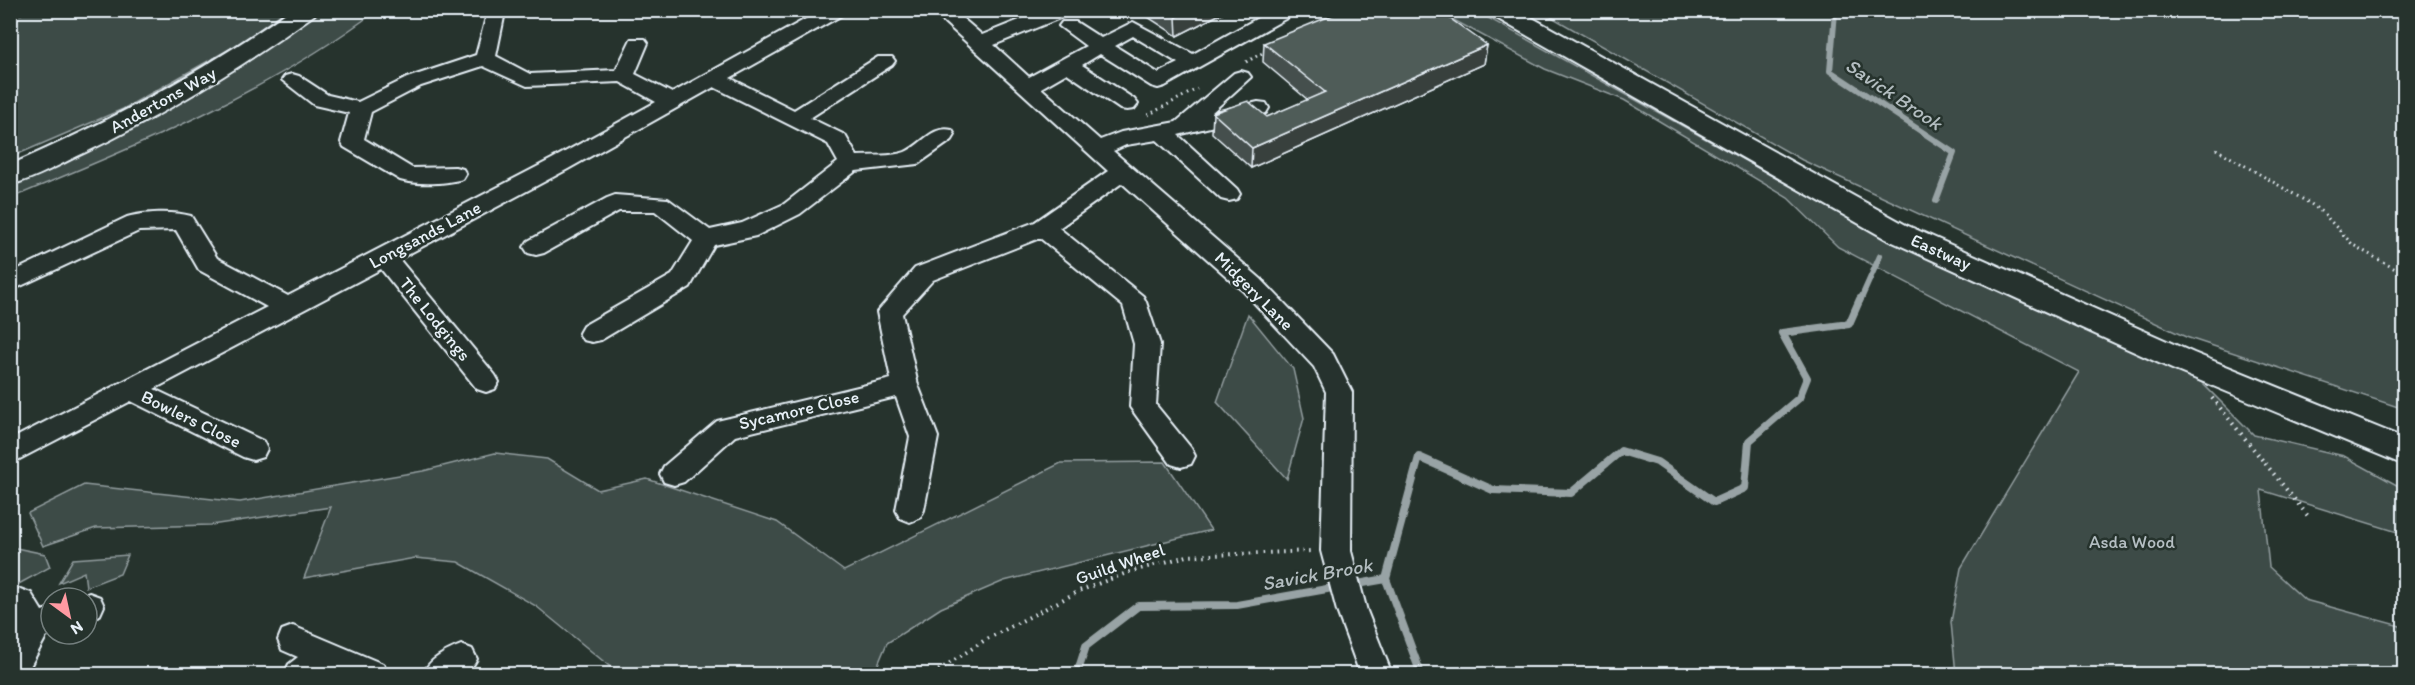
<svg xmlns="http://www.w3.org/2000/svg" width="2415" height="685" viewBox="0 0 2415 685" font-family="Itim,sans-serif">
	<rect width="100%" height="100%" fill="#26332d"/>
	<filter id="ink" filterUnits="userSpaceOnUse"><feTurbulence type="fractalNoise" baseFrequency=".0167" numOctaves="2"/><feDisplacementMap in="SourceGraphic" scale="12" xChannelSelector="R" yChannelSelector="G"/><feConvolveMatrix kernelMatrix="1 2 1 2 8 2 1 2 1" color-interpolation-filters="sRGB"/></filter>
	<g filter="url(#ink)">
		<path fill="#3e4b47" stroke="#939ea0" stroke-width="1.5" d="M11,10h274v1l-43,31 -119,67 -112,48z
			M321,11h55c-109,82 -239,135 -365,187l-1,-14 83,-38 147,-79z
			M1437,11h39l399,222 326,149 53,53 90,21 60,33v45l-143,-44 8,77 36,33 99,27v47h-448l-5,-52 10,-54 118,-196 -241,-125 -50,-49 -164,-98 -79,-31z
			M1541,11h863v398l-218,-72 -384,-177z
			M1248,314l45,55 11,49 -17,61 -70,-77z
			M495,453l52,6 51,31 49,-11 130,43 67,49 217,-108 104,-1 46,68 -207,51 -63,27 -54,35 -13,31h-255l-83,-68 -78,-44 -43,-4 -111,20 27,-71 -120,18 -115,3 -53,18 -15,-33 56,-28 156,17 183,-31z
			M11,547l34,7 5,13 -35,19 -4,-5z
			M128,555l-8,19 -34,13 -2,-15 -25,11 14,-24z"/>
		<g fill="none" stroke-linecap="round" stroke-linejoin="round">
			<path stroke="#98a3a5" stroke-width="6" d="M1843,10l-8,2 -5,59 124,82 -18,48
				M1860,301l20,-45"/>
			<path stroke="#98a3a5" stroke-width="8" d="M1386,579l35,95
				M1352,585l34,-6 33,-122 74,33 78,3 50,-42 36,11 57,40 31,-14 4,-47 50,-43 8,-20 -25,-45 67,-9 11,-25
				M1077,674l9,-28 52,-40 99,-1 101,-18"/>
			<g stroke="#e8f1f8" stroke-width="4">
				<path id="minor" d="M488,10h23l-7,7 -8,39 34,18 86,-4 15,-31h14l3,4 -13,31 37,19 150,-83h24l-2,4 -114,64 64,32 84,-53h14l3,4 -3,4 -82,53 35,17 12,21c14,-1 35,1 48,-4 17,-7 27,-27 47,-22l3,5 -3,5 -34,24 -62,7 -56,43 -44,22 -42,9 -24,42 -89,53 -9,2 -9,-2 -4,-7 4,-7 89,-51 21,-34 -38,-30h-36l-75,42 -8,2 -8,-2 -4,-6 4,-6 79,-43 8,-3 53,4 42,31 32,-7 42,-19 54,-42 -10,-18 -114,-57 -146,82 -169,90 96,116 4,7 -4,7 -9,3 -9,-3 -96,-120 -227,120 109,52 4,8 -4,8 -10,3 -10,-3 -112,-56 -121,63v-24l257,-133 -68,-37 -23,-40 -37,1 -129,60v-18l117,-56c18,-5 46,-6 64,-1l26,42 71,38 264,-137 104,-57 -36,-20 -93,4 -44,-20 -62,20 -50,26 -7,27 48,29 43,-1 8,2 3,5 -3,5c-18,5 -45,6 -63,1l-56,-33 -3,-5 8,-29 -35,-8 -32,-25 3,-4 7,-2 7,2 29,19 30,7 49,-24 69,-23z
					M931,10h22l29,25 62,-25h28l-2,4 -76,31 35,32 57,-31 -27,-20 3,-4h14l25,16 32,-16 60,32 79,-44h24l-2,4 -129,72 -7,2 -7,-2 -51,-32 -18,11 52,34 4,5 -4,5 -7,1 -7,-1 -53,-36 -26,15 59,52 21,-8 55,-10 58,-49 7,-2 7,2 3,4 -40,36 47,-11 8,1 3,5 -3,5 -88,22 59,54 3,5 -3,5 -8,2 -8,-2 -64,-59 -31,5 -13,6 148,128 72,75 19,38 -1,159 16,60 25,63h-32l-23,-63 -16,-60 5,-159 -12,-25 -71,-76 -121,-108 -63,45 84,68 3,6 14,42 -4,61 35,43 4,8 -4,8 -10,3 -10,-3 -41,-57 4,-63 -11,-38 -83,-68 -107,42 -31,34 16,71 20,52 -14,73 -4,8 -10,4 -10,-4 -4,-8 14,-73 -14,-40 -161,39 -51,46 -10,3 -10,-3 -4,-8 4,-8 53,-45 174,-42 -14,-67 38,-44 120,-46 73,-51zM1133,36l45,27 -20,10 -43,-27z
					M20,589l11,4 11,18 9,-3 2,26 -7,3 -20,37h-16v-32l9,-15 -9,-14v-21z
					M89,593l11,4 4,9 -4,9 -13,5v-22h-11z
					M293,626l90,38 5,10h-49l-10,-4 -6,4h-39l5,-10 9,-7 -16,-7 -4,-10 4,-10z
					M461,645l11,4 5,10c-11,23 -32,15 -54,15 6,-15 23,-23 38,-29z"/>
			</g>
			<g stroke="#e8f1f8" stroke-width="4">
				<path id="major" d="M290,10h28l-4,5c-72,52 -147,98 -228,137 -24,11 -49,26 -76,33v-20c99,-43 192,-92 280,-155z
					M1487,10h31l388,215 288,128 210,85v27l-232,-96 -286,-130 -395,-224z"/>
			</g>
			<path stroke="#e8f1f8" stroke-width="3" stroke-dasharray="1.5 4" stroke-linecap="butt" d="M10,18l18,-8
				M1325,19l16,-9
				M1246,62l22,-12
				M1148,115l49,-26
				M2216,149l95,55 12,9 30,32 51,29"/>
			<path stroke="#e8f1f8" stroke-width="4" stroke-dasharray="1.5 5" stroke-linecap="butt" d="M2212,398l96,118
				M933,674l52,-34 94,-49 50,-19 58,-16 125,-5"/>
			<use href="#minor" fill="#26332d" fill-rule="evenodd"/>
			<use href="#major" fill="#26332d" fill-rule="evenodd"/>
		</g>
		<path fill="#454f4d" stroke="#e8f1f8" stroke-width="1.5" d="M1137,10h91l-51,26z
			M1264,43l223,2 -3,19 -233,104 -39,-35 1,-20 54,4 41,-17 -45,-38z"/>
		<path fill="#38403e" stroke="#e8f1f8" stroke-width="1.5" d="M1190,10h38l-51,26 -1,-19z
			M1487,45l-3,19 -233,104 1,-20z"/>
		<path fill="#505c59" stroke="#e8f1f8" stroke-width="1.5" d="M1166,10h24l-14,7z
			M1345,10h93l49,35 -235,103 -39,-35 35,-12 19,16 58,-25 -61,-49z"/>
	</g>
	<g text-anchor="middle" stroke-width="5" stroke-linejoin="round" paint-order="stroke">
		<g font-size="18" fill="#e8f1f8" stroke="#26332d">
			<text transform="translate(163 100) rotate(-29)" y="6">Andertons Way</text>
			<text transform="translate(425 235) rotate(-28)" y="6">Longsands Lane</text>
			<text transform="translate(1941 252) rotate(24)" y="6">Eastway</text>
			<text transform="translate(1254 291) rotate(45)" y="6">Midgery Lane</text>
			<text transform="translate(435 319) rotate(51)" y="6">The Lodgings</text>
			<text transform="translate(799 410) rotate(-13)" y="6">Sycamore Close</text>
			<text transform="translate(191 419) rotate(26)" y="6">Bowlers Close</text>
			<text transform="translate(1120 564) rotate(-19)" y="6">Guild Wheel</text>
		</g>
		<g font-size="18" fill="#b5bfc3" stroke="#26332d">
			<text x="2132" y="548">Asda Wood</text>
		</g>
		<g font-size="20" font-style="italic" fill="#b3bdc0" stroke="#26332d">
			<text transform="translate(1894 94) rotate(34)" y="7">Savick Brook</text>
			<text transform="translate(1317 574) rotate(-10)" y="7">Savick Brook</text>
		</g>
	</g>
	<rect width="2415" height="685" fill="none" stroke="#26332d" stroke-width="36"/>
	<rect x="18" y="18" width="2379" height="649" fill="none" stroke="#e8f1f8" stroke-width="2" filter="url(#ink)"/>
	<g transform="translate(69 616) rotate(147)"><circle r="28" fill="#26332d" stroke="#747f7e" stroke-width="1.5"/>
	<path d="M0-4.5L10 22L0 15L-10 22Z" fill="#ff9aa2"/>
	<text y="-9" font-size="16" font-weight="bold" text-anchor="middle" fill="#e8f1f8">N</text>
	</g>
</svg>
